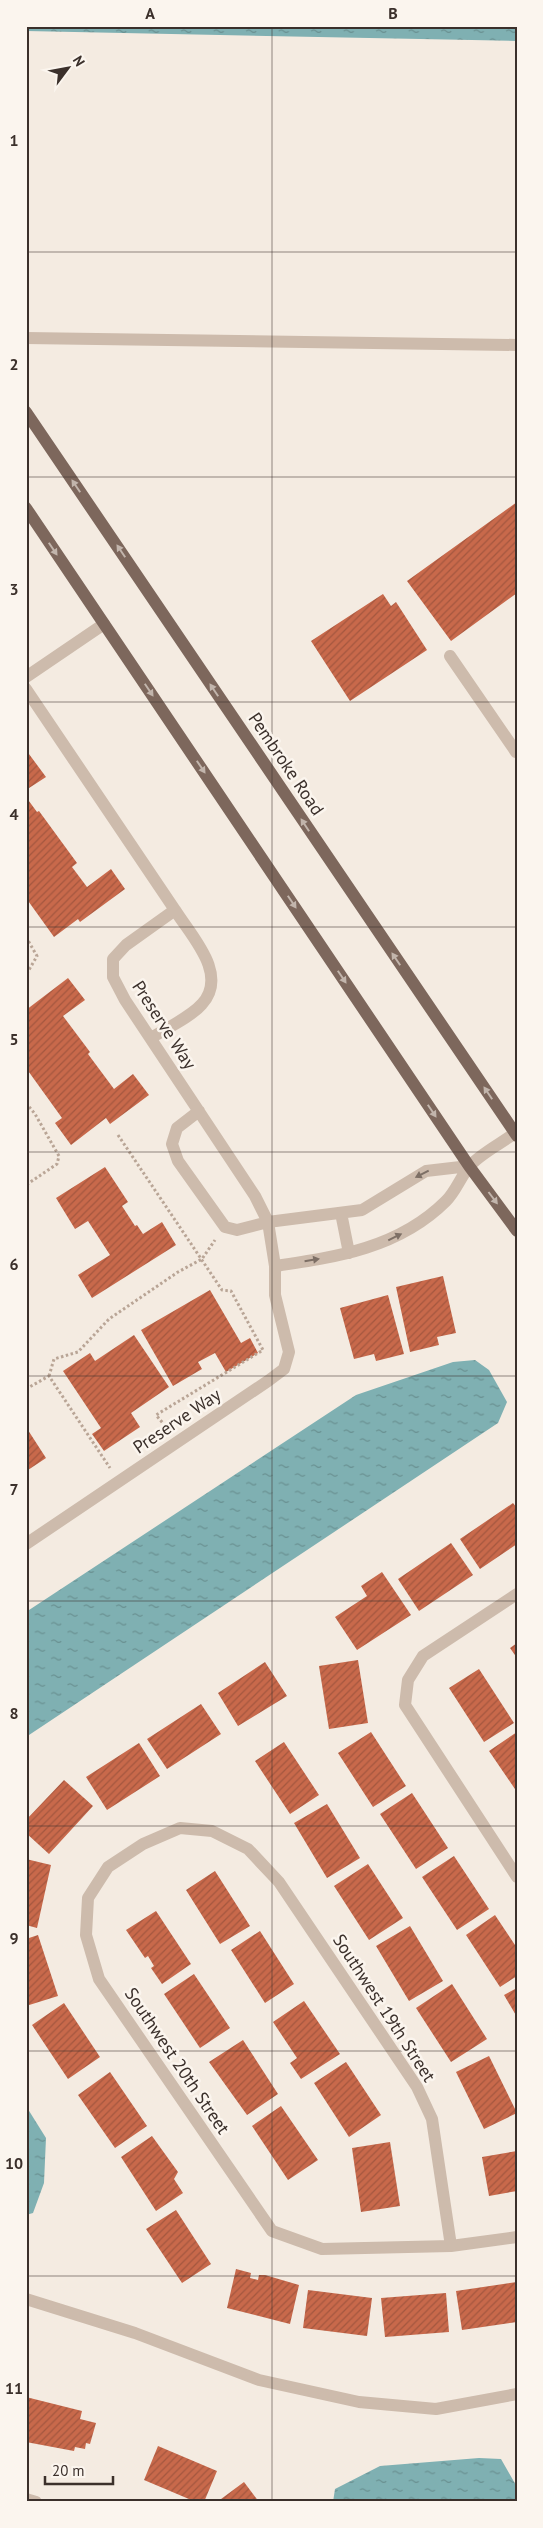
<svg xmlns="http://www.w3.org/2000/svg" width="543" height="2528" viewBox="0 0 543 2528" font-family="'PT Sans',sans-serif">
	<defs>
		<pattern id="water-ripples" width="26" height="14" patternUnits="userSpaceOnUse" patternTransform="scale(1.25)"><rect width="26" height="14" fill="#7fb0b2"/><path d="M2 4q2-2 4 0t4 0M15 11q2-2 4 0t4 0" fill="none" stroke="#699091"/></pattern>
		<pattern id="building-hatch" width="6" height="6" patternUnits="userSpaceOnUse" patternTransform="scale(1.25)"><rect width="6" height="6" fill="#c8694b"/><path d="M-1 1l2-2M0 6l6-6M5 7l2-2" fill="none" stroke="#a4573f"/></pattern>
	</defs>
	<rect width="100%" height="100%" fill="#f4ebe1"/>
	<path fill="url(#water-ripples)" d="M26,26h491v15l-491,-10z
		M475,1360l14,10 18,32 -9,21 -472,314v-125l330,-217 97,-33z
		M26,2106l20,32 -2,45 -11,30 -7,2z
		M479,2458l22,1 16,28v15h-184l2,-13 45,-23z"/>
	<path fill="url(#building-hatch)" d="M517,502v91l-66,48 -44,-60z
		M383,594l8,12 5,-4 31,48 -77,51 -39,-60z
		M26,750l20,27 -20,13z
		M26,797l11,15 2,-1 38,52 -5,4 15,20 24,-18 14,20 -45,33 -2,-3 -24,18 -28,-39z
		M68,978l17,22 -22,16 27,36 -2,2 26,35 19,-15 16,21 -39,29 -4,-6 -35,27 -16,-22 7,-5 -36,-50v-58z
		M105,1167l23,35 -6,4 13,20 2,-1 6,9 19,-12 14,23 -84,53 -14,-23 32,-20 -22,-34 -13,8 -19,-31z
		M443,1276l13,57 -19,4 2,8 -29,7 -14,-65z
		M210,1290l31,53 9,-5 8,15 -32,19 -11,-19 -17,9 4,7 -29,17 -32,-56z
		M388,1295l16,59 -28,7 -2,-7 -20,5 -14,-51z
		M134,1335l35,52 -38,26 9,14 -36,24 -12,-17 9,-6 -38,-57 27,-18 5,8z
		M26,1427l20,31 -18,12 -2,-2z
		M513,1503l4,5v36l-37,25 -20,-30z
		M451,1543l22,32 -54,36 -21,-32z
		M382,1572l29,43 -54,35 -22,-33 32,-21 -6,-10z
		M517,1643v15l-7,-10z
		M358,1660l10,63 -39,6 -10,-63z
		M265,1662l22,34 -49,30 -20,-33z
		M479,1669l35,54 -30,19 -35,-54z
		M201,1704l20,30 -54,35 -20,-30z
		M371,1732l35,54 -33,21 -35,-54z
		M517,1732v60l-28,-41z
		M284,1742l35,53 -29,19 -35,-53z
		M139,1743l21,33 -53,34 -21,-33z
		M64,1780l29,26 -44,48 -23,-21v-13z
		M412,1793l36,55 -32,21 -36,-55z
		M327,1804l33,54 -33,20 -33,-55z
		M454,1856l35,53 -32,21 -35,-53z
		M26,1859l25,6 -14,63 -11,-3z
		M368,1864l35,54 -34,22 -35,-54z
		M215,1871l35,55 -30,18 -34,-54z
		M156,1911l35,53 -29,20 -11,-16 3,-2 -6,-10 -3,2 -19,-28z
		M495,1915l22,33v28l-17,11 -34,-52z
		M410,1926l33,55 -34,20 -33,-55z
		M260,1931l34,53 -29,19 -34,-53z
		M38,1935l20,61 -32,10v-67z
		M194,1974l36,54 -30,20 -36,-54z
		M452,1984l35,55 -36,23 -35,-54z
		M517,1988v29l-13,-22z
		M304,2001l36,53 -39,25 -11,-16 7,-5 -24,-36z
		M64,2003l36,54 -32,22 -36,-54z
		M243,2040l35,54 -31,21 -38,-53z
		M489,2056l28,57 -33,16 -28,-57z
		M346,2062l35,53 -32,22 -35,-54z
		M110,2072l37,54 -32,22 -37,-53z
		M281,2106l37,54 -30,20 -36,-54z
		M152,2136l26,36 -4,7 9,14 -27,18 -35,-54z
		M390,2142l10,64 -39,6 -9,-64z
		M517,2151v40l-28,5 -7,-39z
		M176,2210l35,54 -29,19 -36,-54z
		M236,2269l15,4 -1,5 8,2 1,-5h6l34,10 -9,39 -63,-16z
		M517,2282v40l-55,8 -6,-39z
		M308,2290l64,8 -5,38 -64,-8z
		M446,2293l3,39 -64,5 -4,-39z
		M26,2397l56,14 -2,8 16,4 -6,21 -4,-1 -1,6 -10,-2 -1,4 -48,-9z
		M158,2446l59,25 -13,31h-8l-52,-22z
		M244,2482l15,20h-42z"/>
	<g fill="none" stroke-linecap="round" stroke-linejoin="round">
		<path stroke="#b9a596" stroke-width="3" stroke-dasharray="2.5 2.5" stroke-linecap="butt" d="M26,937l11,19 -11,19
			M26,1103l9,11 24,42 -2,8 -31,21
			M118,1135l104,155 9,1 32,59 -107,65 11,13
			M49,1376l5,-17 24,-7 31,-33 69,-47 24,-13 13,-19
			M26,1389l23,-13 61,92"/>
		<path stroke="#cdbbac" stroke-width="12" d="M26,338l491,7
			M450,656l66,96
			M26,677l78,-53
			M26,689l149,221 -49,35 -13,14v18l12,23 130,196 13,26 7,44v29l14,57 -5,17 -16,12 -242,163
			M151,1038c14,-9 40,-21 51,-34 27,-30 -11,-68 -27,-94
			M199,1111l-22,17 -5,16 6,17 47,66 12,3 31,-8 94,-12 64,-39 43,-5
			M341,1213l8,40
			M275,1266c62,-9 124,-18 171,-65 10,-10 14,-23 23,-34 9,-12 33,-24 46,-34
			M517,1594l-94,62 -15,24 -3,25 112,172
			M451,2246l-19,-127 -15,-32 -138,-205 -31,-33 -36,-18 -32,-3 -37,16 -35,23 -20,31 -2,37 13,44 173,252 50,18 129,-3 66,-9
			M26,2299l109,34 124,47 100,22 77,7 81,-15
			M26,2499l10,3"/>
		<path stroke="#7d675c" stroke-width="12" d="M26,412l491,724
			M26,508l443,658 48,65"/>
	</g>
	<defs><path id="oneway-solid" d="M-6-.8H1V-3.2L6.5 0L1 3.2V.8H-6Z" transform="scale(1.25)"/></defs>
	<g fill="#c2b5ac">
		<use href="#oneway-solid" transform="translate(76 486) rotate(-124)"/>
		<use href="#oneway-solid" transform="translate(53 549) rotate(56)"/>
		<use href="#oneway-solid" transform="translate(121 551) rotate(-124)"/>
		<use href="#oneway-solid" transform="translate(149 690) rotate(56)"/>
		<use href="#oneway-solid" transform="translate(214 690) rotate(-124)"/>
		<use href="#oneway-solid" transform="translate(201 767) rotate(56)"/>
		<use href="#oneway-solid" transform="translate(305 825) rotate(-123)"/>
		<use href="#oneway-solid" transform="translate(292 902) rotate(56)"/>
		<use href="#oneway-solid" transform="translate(396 959) rotate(-124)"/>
		<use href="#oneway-solid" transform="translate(342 977) rotate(56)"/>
		<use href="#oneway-solid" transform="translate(488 1093) rotate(-124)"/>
		<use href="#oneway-solid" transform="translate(432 1111) rotate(56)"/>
		<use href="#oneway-solid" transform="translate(493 1198) rotate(53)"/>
	</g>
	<g fill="#7d6f65">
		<use href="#oneway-solid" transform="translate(422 1174) rotate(153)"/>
		<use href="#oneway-solid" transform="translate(395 1237) rotate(-26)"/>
		<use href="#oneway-solid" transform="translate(312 1260) rotate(-9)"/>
	</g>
	<path fill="none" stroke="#3b302b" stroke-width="1" stroke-opacity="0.55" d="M272,26v2476M26,252h491M26,477h491M26,702h491M26,927h491M26,1152h491M26,1376h491M26,1601h491M26,1826h491M26,2051h491M26,2276h491"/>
	<g text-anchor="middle" stroke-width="5" stroke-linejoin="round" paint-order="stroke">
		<g font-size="18" fill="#3b302b" stroke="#fbf5ee">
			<text transform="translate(286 764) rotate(56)" y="6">Pembroke Road</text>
			<text transform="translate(164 1025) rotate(57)" y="6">Preserve Way</text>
			<text transform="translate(177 1421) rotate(-34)" y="6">Preserve Way</text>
			<text transform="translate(384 2008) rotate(57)" y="6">Southwest 19th Street</text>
			<text transform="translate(177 2061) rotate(56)" y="6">Southwest 20th Street</text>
		</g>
	</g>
	<rect width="543" height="2528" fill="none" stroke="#fbf5ee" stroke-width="55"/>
	<g transform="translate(68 68) rotate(58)" stroke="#fbf5ee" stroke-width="4" paint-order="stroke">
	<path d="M0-4L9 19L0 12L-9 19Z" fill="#3b302b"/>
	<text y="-8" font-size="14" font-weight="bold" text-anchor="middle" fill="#3b302b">N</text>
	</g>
	<path d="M45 2476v8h68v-8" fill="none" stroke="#3b302b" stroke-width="2.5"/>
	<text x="52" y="2476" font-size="15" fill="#3b302b" stroke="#fbf5ee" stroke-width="4" paint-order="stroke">20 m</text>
	<rect x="28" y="28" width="488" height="2472" fill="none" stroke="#3b302b" stroke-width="2"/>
	<g font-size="16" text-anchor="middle" font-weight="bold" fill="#3b302b">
		<text x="150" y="19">A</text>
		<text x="393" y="19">B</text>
		<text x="14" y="146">1</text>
		<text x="14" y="370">2</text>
		<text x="14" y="595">3</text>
		<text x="14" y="820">4</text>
		<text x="14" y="1045">5</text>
		<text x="14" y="1270">6</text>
		<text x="14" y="1495">7</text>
		<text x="14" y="1719">8</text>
		<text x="14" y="1944">9</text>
		<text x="14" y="2169">10</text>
		<text x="14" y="2394">11</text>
	</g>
</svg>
